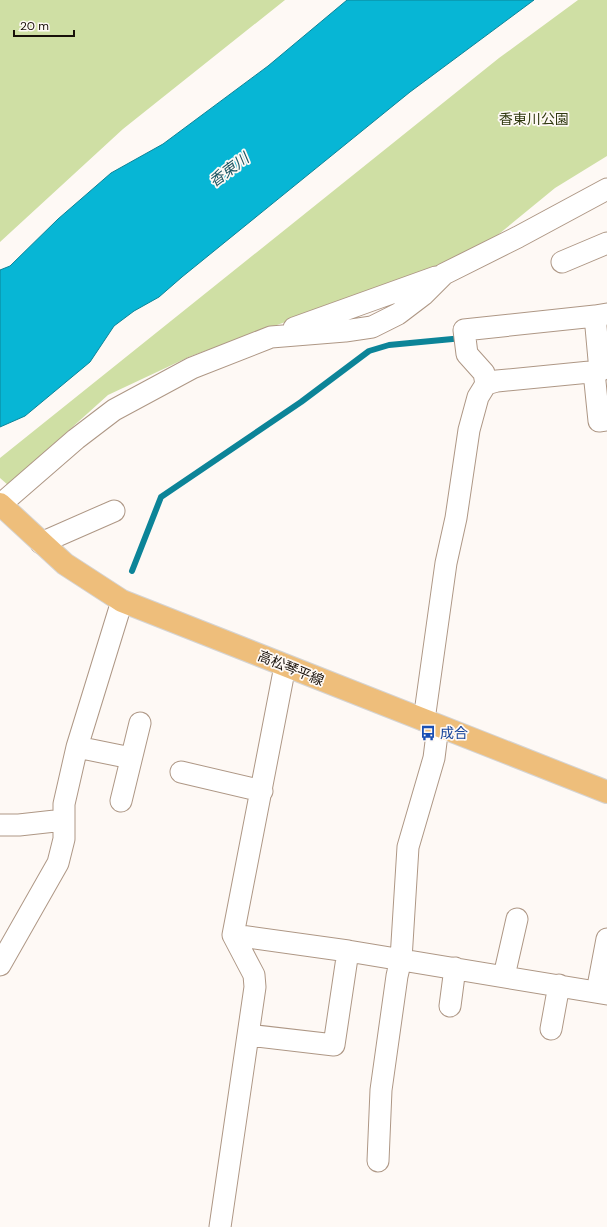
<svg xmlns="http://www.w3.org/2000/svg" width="607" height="1227" viewBox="0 0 607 1227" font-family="'DM Sans','Noto Sans JP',sans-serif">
	<rect width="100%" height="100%" fill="#fef9f5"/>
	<path fill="#cfdfa4" d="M0,0h285l-162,129 -123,113z
		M578,0h29v156l-52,32 -61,50 -64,32 -239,86 -83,39 -100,90 -8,-7v-20l499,-400z"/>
	<path fill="#07b6d5" stroke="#0c8498" d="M347,0h187l-124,92 -228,185 -23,20 -25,14 -20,15 -24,36 -65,54 -25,11v-157l10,-4 48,-47 53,-46 52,-29 105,-78z"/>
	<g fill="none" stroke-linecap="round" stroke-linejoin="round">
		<path stroke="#0c8498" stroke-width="6" d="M132,571l29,-74 140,-95 68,-51 20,-6 74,-7"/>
		<g stroke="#ae9785" stroke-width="23">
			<path id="minor" d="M562,262l45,-19
				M294,328l142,-51
				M594,372l5,49 8,-1
				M486,384l-2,-11 -17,-19 -3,-24 131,-14
				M0,505l76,-66 38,-29 78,-42 79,-31 74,-6 27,-4 26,-13 25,-19 21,-21 74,-37 89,-48
				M41,543l73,-32
				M424,720l22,-157 10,-45 13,-88 9,-33 8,-13 11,-3 103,-10 -5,-55 12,-2
				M77,747l54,11
				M181,772l81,19
				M121,801l19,-78
				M0,825h19l45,-5
				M233,935l115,16 -14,94 -86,-10
				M348,951l259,43
				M0,965l58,-102 6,-24v-35l13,-57 45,-146
				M504,976l13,-57
				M597,992l10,-53
				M450,1006l5,-38
				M551,1029l8,-44
				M378,1161l3,-71 16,-114 4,-17 7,-112 26,-89 4,-32
				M220,1227l35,-240 -1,-12 -21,-40 52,-269"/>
		</g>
		<g stroke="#d5d4d3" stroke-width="24">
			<path id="major" d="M0,504l65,60 57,37 485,191"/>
		</g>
		<use href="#minor" stroke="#fff" stroke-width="21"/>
		<use href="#major" stroke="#eebe7b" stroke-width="22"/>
	</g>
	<defs>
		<g id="bus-bare" transform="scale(1.2)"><path d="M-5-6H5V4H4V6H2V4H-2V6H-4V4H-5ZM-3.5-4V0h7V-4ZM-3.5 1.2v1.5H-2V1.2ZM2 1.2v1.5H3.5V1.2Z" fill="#1a4fb4" stroke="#fef9f5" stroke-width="2.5" paint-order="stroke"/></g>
	</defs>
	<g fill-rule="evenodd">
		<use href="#bus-bare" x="428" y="733"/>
	</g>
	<g text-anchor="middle" stroke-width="3.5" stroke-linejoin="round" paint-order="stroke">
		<g font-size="14" fill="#2f380f" stroke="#fef9f5">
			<text x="534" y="124">香東川公園</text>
		</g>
		<g font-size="14" fill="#181009" stroke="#fef9f5">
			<text transform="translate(291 668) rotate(22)" y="5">高松琴平線</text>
		</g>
		<g font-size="14" fill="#164399" stroke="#fef9f5" text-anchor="start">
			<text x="440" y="738">成合</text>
		</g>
		<g font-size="15" font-style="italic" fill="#1b5562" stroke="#fef9f5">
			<text transform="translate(229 170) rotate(-37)" y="5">香東川</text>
		</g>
	</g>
	<path d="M14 30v6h60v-6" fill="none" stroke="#181009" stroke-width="2"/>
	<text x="20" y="30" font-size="12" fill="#181009" stroke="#fef9f5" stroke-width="3" paint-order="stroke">20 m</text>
</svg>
